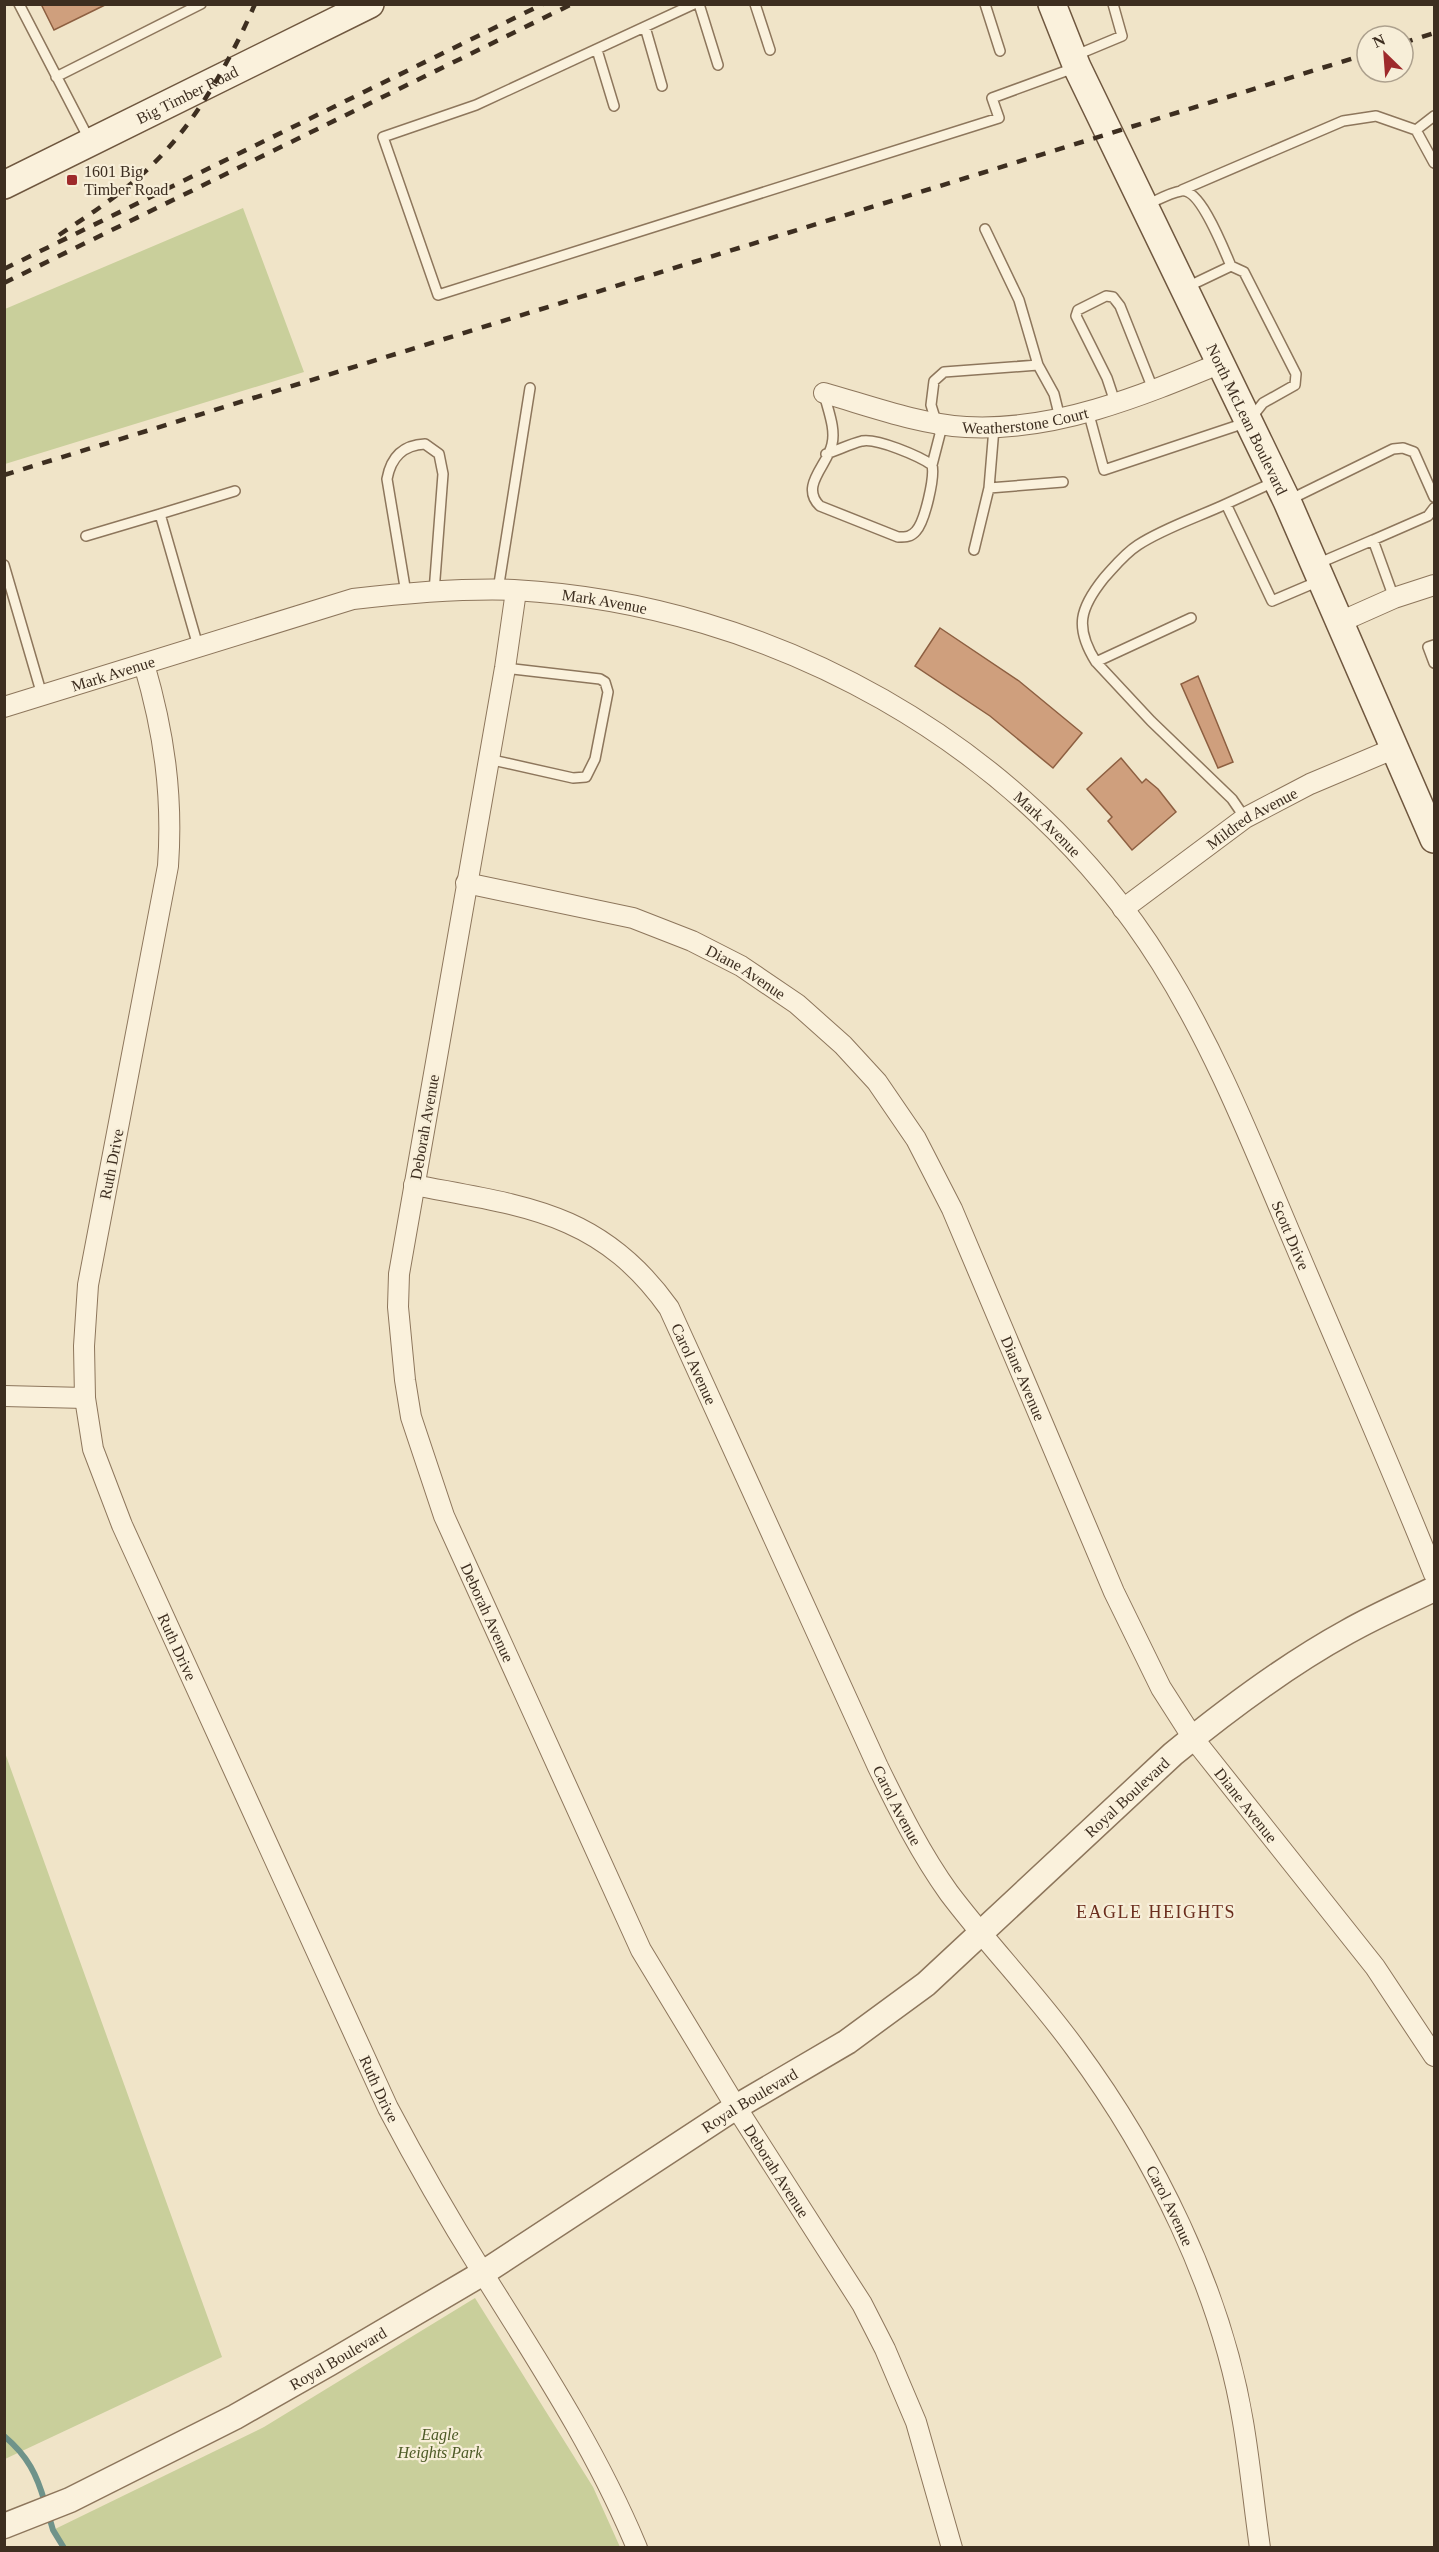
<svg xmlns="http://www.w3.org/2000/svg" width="1439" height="2552" viewBox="0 0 1439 2552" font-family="'Times New Roman',serif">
	<rect width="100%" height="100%" fill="#f0e4c8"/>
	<path fill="#c9cf9b" d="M243,208l61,164 -299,92v-155z
		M4,1750l218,607 -217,102h-1z
		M475,2298l118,189 27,60h-558l-9,-17 211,-103z"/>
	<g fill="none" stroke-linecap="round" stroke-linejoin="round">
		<path stroke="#6f938a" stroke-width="6" d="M4,2436c24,20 33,39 41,67
			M48,2513l5,17 11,18"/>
	</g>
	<path fill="#cf9f7d" stroke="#8d5f41" stroke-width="1.5" d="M41,4h66l-53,26z
		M940,628l79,53 63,52 -29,35 -63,-52 -75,-50z
		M1198,676l35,86 -15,6 -37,-84z
		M1121,758l21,25 4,-4 12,10 18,23 -44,38 -24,-29 4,-4 -25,-28z"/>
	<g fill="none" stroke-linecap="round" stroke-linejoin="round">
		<g stroke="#8d765c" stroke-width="12">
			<path id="service" d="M19,4l70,135
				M694,4l-218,101 -93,32 55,158 561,-177 -7,-20 82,-30
				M699,4l19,61
				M755,4l15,46
				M985,4l15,47
				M645,27l17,59
				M597,50l17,56
				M1074,56l48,-20 -9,-32
				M56,77l145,-73
				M1416,130l18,-14
				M1182,190l161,-69 33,-5 40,14 18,33
				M1146,205c10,-4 23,-12 35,-14 19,-4 43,59 50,75
				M985,229l34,71 19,65
				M824,393c3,15 12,35 8,51 -4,21 -33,42 -12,62l78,31c8,0 13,0 18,-6 9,-10 19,-54 16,-66 -13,-9 -55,-27 -70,-24 -12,3 -24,9 -36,13
				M1115,402l-8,-24 -31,-62 2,-6 28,-14 7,1 7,9 33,83
				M1088,411l16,59 144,-48 15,-19 32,-18 1,-11 -52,-102 -13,-6 -44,21
				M932,465l8,-31 -9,-29 3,-24 10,-9 94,-7 16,29 6,24
				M1274,482l-48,22 46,97 47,-20
				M989,488l74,-6
				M1289,500l104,-51 10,-1 11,4 20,45
				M1226,504c-28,13 -62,24 -88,41 -14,9 -23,21 -34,33 -24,30 -30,49 -8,84l55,59 81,78 13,19
				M86,536l74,-22
				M1373,540l55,-24 6,-8
				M974,550l15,-62 5,-60
				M1317,564l56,-24 21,58
				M4,565l38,130
				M498,590l32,-202
				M406,593l-19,-114c4,-22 16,-34 38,-35l14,10 4,20 -9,118
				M1434,645l-6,2 6,16
				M198,646l-38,-132 75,-23
				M1096,662l95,-44
				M488,759l85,19 13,-1 9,-18 13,-67 -3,-10 -5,-3 -95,-11"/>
		</g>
		<g stroke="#8d765c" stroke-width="22">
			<g id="minor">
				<path id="s1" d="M824,393c46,13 94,31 142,34 88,5 175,-31 255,-64"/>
				<path id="s2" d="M516,591l-11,77 -106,606 -1,33 7,73 6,37 33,99 197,434 95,157 126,197 23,45 31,73 36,126"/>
				<path d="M1340,622l54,-24 40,-13"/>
				<path id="s3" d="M144,664c20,68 29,131 24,202l-80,419 -4,61 1,52 8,51 29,76 266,583c29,55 60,109 93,162 56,90 115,179 156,278"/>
				<path id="s4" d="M4,707l349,-108c53,-6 108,-11 161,-9 257,14 510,153 647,373 56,89 94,188 135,284 46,109 94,217 138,327"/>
				<path id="s5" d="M466,883l167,35 59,23 49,25 56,38 46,41 34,37 39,57 36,70 162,383 47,96 32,50 182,229 59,89"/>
				<path id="s6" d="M1123,909l122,-91 65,-34 83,-35"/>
				<path id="s7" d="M414,1185c108,21 186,26 255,123l209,459c21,43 43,87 71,126 40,53 87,101 126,155 79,107 146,241 168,374 7,41 11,84 17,126"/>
				<path d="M4,1396l81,2"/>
			</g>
		</g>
		<g stroke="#8d765c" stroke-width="27">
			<g id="tertiary">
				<path id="s8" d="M4,2526l66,-26 165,-83 95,-54 153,-90 253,-166 111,-65 79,-58 247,-230c55,-45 112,-88 174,-122 28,-16 58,-29 87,-43"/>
			</g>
		</g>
		<g stroke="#6f573f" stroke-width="30">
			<g id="secondary">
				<path id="s9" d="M1052,4l25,63 210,434 147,338"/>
				<path id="s10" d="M4,185l366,-181"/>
			</g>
		</g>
		<use href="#service" stroke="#faf1dc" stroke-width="9"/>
		<use href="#minor" stroke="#faf1dc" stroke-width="20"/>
		<use href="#tertiary" stroke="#faf1dc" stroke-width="24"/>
		<use href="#secondary" stroke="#faf1dc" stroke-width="27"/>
		<path stroke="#3d2e20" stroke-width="4.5" stroke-dasharray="10 10" stroke-linecap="butt" d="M1403,43l31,-10
			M59,235c33,-22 67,-44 95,-72 43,-42 77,-104 101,-159
			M4,269l539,-265
			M4,283l568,-279
			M4,475l1363,-421"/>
	</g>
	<rect fill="#9e2a2b" stroke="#f7eed8" stroke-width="2" x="66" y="174" width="12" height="12" rx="3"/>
	<g text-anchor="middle" stroke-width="4.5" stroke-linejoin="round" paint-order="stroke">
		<g font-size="16" fill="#3d2e20" stroke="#f7eed8">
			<text dy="6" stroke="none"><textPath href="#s10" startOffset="204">Big Timber Road</textPath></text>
			<text dy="6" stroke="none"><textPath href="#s1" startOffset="206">Weatherstone Court</textPath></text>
			<text dy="6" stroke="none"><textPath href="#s9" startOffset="459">North McLean Boulevard</textPath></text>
			<text dy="6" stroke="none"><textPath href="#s4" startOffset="618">Mark Avenue</textPath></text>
			<text dy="6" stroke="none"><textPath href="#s4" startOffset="114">Mark Avenue</textPath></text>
			<text dy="6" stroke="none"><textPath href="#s6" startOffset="158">Mildred Avenue</textPath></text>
			<text dy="6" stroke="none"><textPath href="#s4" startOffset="1122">Mark Avenue</textPath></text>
			<text dy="6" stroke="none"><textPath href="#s5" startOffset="296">Diane Avenue</textPath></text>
			<text transform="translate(424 1127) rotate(-80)" y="6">Deborah Avenue</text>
			<text transform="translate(111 1164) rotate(-79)" y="6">Ruth Drive</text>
			<text dy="6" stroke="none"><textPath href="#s4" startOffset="1604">Scott Drive</textPath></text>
			<text dy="6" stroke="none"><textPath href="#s7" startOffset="354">Carol Avenue</textPath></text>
			<text dy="6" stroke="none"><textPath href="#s5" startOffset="800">Diane Avenue</textPath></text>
			<text dy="6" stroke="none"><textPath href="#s2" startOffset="1047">Deborah Avenue</textPath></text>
			<text dy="6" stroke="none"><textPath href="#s3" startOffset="1011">Ruth Drive</textPath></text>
			<text dy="6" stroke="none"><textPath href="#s8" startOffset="1346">Royal Boulevard</textPath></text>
			<text dy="6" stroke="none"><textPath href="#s7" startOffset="840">Carol Avenue</textPath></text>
			<text dy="6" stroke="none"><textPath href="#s5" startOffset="1284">Diane Avenue</textPath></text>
			<text dy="6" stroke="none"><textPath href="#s3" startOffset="1497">Ruth Drive</textPath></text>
			<text dy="6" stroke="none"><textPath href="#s8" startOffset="860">Royal Boulevard</textPath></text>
			<text dy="6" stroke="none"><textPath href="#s2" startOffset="1677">Deborah Avenue</textPath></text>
			<text dy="6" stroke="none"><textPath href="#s7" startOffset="1326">Carol Avenue</textPath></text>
			<text dy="6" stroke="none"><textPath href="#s8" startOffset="374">Royal Boulevard</textPath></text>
		</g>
		<g font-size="16" fill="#3d2e20" stroke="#f7eed8" text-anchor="start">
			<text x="84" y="177">1601 Big<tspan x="84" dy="18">Timber Road</tspan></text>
		</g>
		<g font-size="16" font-style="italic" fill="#4d5a26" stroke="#f7eed8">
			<text x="440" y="2440">Eagle<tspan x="440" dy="18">Heights Park</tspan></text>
		</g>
		<g font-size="18" letter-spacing="1.5" fill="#6b2e1e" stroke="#f7eed8">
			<text x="1156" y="1918">EAGLE HEIGHTS</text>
		</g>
	</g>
	<rect width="1439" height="2552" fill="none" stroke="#3d2e20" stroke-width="12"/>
	<g transform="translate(1385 54) rotate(335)"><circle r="28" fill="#f7eed8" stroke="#ada18e" stroke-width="1.5"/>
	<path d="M0-4.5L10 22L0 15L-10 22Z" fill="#9e2a2b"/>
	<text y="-9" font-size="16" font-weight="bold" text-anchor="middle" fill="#3d2e20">N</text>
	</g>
</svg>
